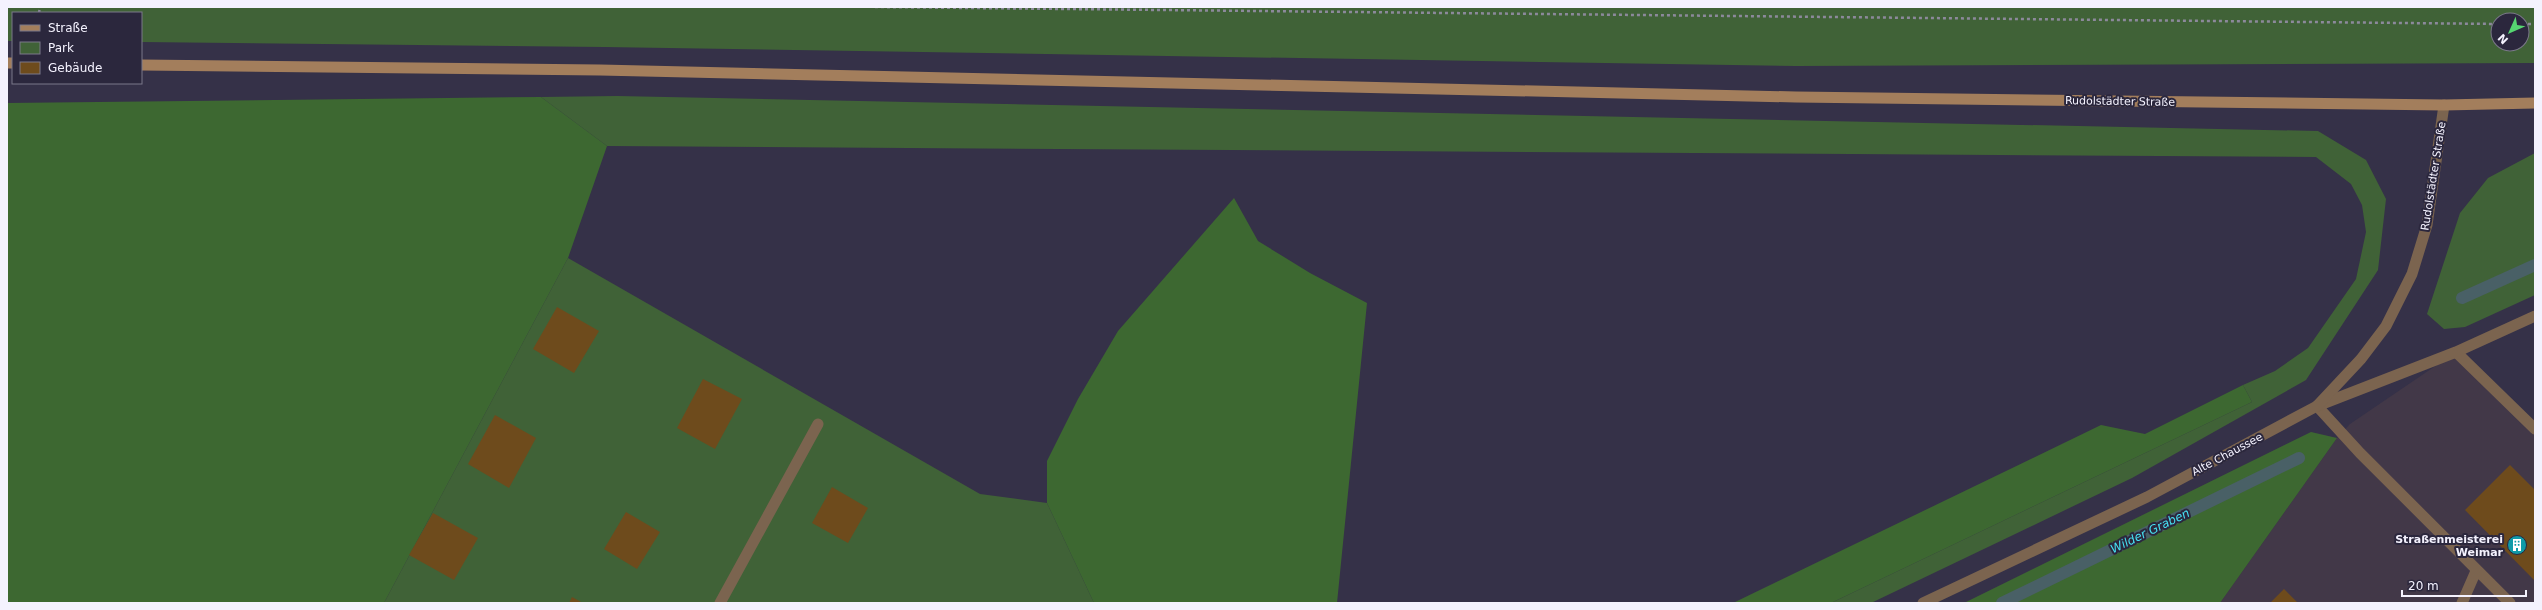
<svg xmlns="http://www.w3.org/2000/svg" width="2542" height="610" viewBox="0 0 2542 610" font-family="'DejaVu Sans',sans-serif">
	<rect width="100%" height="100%" fill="#353148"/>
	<path fill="#423848" d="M2456,352l79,77v174h-315l117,-165 13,-14z"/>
	<path fill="#406237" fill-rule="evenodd" d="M40,7h2495v56l-739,3 -1192,-19 -463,-5v-29h-128v28h-6v-33zM2498,20h24v24h-24z
		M617,96l1701,35 48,29 20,39 -8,71 -72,110 -174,98 -261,125h-40l421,-201 -9,-17 32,-14 33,-23 48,-69 10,-47 -4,-27 -11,-21 -35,-27 -1709,-11 -66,-49z
		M2535,153v142l-70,32 -21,2 -17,-15 33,-101 28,-35z
		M568,258l412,236 67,9 47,100h-710z"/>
	<path fill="#3d6831" d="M541,97l66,49 -39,112 -184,345h-377v-500z
		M1234,198l24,43 52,32 57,30 -30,300h-243l-47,-100v-42l31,-62 40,-68z
		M2243,385l9,17 -421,201h-98l368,-178 44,9z
		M2311,432l26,6 -117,165h-256z"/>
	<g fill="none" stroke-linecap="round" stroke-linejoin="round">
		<path stroke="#496066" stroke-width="12" d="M2462,298l73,-33
			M2002,603l297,-145"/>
	</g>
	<path fill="#6e4b1c" d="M557,307l42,24 -25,42 -41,-24z
		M703,379l39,20 -27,50 -38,-21z
		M495,415l41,23 -27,50 -41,-24z
		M2510,465l25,25v91l-70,-71z
		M832,487l36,21 -20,35 -36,-20z
		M626,512l34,20 -23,37 -33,-20z
		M433,513l45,25 -24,42 -45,-25z
		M2284,589l14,14h-28z
		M572,597l11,6h-14z"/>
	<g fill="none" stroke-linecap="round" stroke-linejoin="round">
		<path stroke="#8c899b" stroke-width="2.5" stroke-dasharray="3 3" stroke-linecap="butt" d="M875,7l1623,17
			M39,13l1,-6
			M2522,24h13"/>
		<path stroke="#7b644f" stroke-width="11" d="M2317,406l43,47 150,150
			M720,603l98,-179
			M2462,603l14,-32"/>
		<path stroke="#7b644f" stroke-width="11" d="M2456,352l79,77
			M2317,406l139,-54 79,-36"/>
		<path stroke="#7b644f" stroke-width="11" d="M1923,603l224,-106 170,-91 44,-47 25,-33 26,-52 15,-49 17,-120"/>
		<path stroke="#a37e5c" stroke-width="11" d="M7,63h6
			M141,65l459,5 1196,27 648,8 91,-2"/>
	</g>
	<defs>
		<g id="building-disc" transform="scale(1)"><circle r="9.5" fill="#0f9aa8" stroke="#2b273d"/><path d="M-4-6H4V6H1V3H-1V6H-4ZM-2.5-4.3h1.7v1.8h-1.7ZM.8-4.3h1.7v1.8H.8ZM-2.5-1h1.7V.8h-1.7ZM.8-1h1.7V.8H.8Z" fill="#fff"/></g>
	</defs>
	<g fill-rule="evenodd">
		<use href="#building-disc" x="2517" y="545"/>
	</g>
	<g text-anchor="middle" stroke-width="4" stroke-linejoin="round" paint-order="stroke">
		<g font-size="11" fill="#f4f2fe" stroke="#2b273d">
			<text transform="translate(2120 101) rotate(1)" y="4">Rudolstädter Straße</text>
			<text transform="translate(2433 176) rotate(-81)" y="4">Rudolstädter Straße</text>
			<text transform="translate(2227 454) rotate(-28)" y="4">Alte Chaussee</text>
		</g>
		<g font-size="11" font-weight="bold" fill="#f4f2fe" stroke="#2b273d" text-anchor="end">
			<text x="2503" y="543">Straßenmeisterei<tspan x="2503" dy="13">Weimar</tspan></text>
		</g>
		<g font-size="12" font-style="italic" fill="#47e1f3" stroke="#2b273d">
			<text transform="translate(2150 531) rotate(-26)" y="4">Wilder Graben</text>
		</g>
	</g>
	<rect width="2542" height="610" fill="none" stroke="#f4f2fe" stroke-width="16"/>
	<rect x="12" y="12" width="130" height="72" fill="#2b273d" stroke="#7b788a"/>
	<rect x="20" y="25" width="20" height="6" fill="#a37e5c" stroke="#7b788a"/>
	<text x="48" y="32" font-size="12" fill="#f4f2fe">Straße</text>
	<rect x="20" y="42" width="20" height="12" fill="#406237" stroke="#7b788a"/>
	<text x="48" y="52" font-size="12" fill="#f4f2fe">Park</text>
	<rect x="20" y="62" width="20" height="12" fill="#6e4b1c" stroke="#7b788a"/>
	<text x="48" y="72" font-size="12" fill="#f4f2fe">Gebäude</text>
	<g transform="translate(2510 32) rotate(225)"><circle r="19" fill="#2b273d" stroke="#7b788a"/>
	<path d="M0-3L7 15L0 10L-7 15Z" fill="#56d671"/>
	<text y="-6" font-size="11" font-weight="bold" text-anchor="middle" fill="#f4f2fe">N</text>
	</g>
	<path d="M2402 590v6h124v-6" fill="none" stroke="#f4f2fe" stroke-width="2"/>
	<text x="2408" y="590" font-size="12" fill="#f4f2fe" stroke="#2b273d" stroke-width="3" paint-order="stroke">20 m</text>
</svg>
